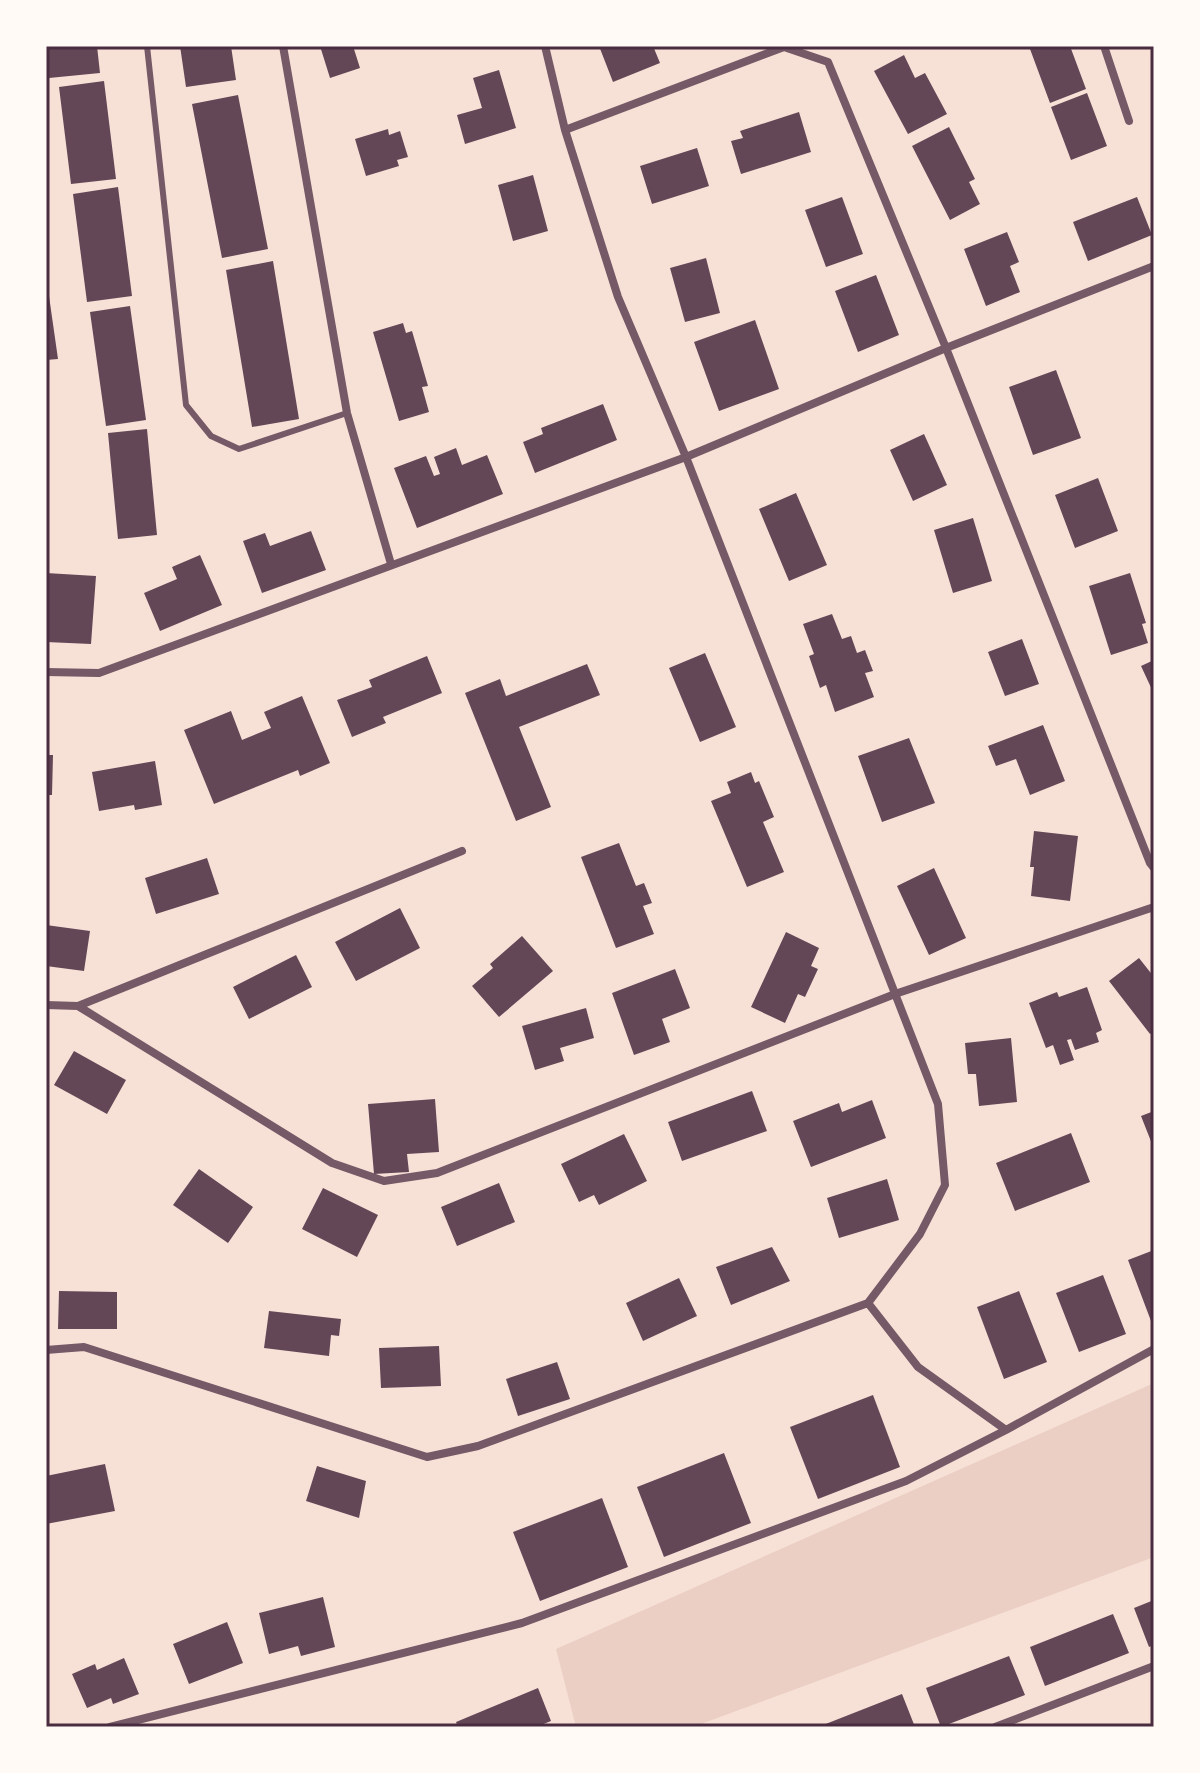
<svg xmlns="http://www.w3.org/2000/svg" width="1200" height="1773" viewBox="0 0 1200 1773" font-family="Merriweather,serif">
	<rect width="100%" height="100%" fill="#f7e1d7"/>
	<path fill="#ebcfc5" d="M1154,1383v174l-461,170h-117l-20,-78z"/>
	<path fill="#644757" d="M46,46h51l3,27 -51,5z
		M180,46h51l5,34 -50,7z
		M320,46h33l7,22 -30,10z
		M599,46h54l7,17 -47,19z
		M1039,46h31l16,43 -36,14 -20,-54z
		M904,55l11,23 10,-5 22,41 -39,20 -34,-63z
		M499,70l17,58 -51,16 -8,-29 25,-7 -9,-30z
		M104,81l12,98 -45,5 -12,-97z
		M1087,93l20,53 -36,14 -20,-53z
		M238,95l30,154 -46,9 -30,-154z
		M799,112l12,40 -70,22 -10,-33 12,-3 -3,-7z
		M949,127l26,52 -6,3 11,22 -30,16 -38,-74z
		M388,129l1,6 11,-4 8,26 -11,3 2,6 -33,10 -11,-37z
		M697,148l12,38 -57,18 -12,-38z
		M533,175l15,56 -35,10 -15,-56z
		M118,187l14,109 -45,6 -14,-108z
		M842,197l21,57 -37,13 -21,-57z
		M1137,197l15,38 -64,26 -15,-39z
		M1007,232l12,30 -9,4 10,26 -34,14 -22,-57z
		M706,258l14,55 -35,9 -15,-54z
		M273,261l26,158 -47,8 -26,-157z
		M46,275l12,84 -12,1z
		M876,275l23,60 -41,17 -23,-61z
		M130,306l16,114 -40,6 -16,-114z
		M755,320l24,69 -60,22 -25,-69z
		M403,323l3,10 6,-2 16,55 -6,1 7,25 -30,9 -26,-89z
		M1056,370l25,68 -48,17 -24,-68z
		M603,404l14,36 -82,33 -12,-31 20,-8 -2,-6z
		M147,429l10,106 -39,4 -10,-106z
		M924,434l23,51 -34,16 -23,-51z
		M456,448l6,17 25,-10 16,39 -86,34 -23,-60 32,-12 8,20 6,-2 -6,-17z
		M1098,478l20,53 -43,17 -20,-53z
		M796,493l31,72 -38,16 -30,-72z
		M973,518l19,63 -39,12 -19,-63z
		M311,531l15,39 -64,23 -19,-52 22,-8 5,13z
		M200,555l22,50 -62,26 -16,-38 33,-14 -5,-12z
		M46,573l50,3 -5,68 -45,-2z
		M1130,573l16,50 -4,1 6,19 -37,12 -22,-69z
		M832,614l10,25 9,-3 6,17 8,-3 8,21 -8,2 9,24 -39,15 -9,-27 -6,3 -11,-32 5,-2 -11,-30z
		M1022,639l17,45 -34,12 -17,-44z
		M705,653l31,74 -36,15 -31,-74z
		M427,656l15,37 -59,24 3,6 -34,14 -15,-37 35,-13 -3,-7z
		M1154,660v34l-13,-28z
		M587,664l13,31 -81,32 32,80 -35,14 -51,-128 35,-14 6,17z
		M302,696l28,67 -30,13 -2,-6 -84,34 -30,-74 47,-19 11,29 29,-12 -7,-16z
		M1043,725l22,56 -35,14 -14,-36 -20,7 -8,-20z
		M909,738l26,65 -53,19 -24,-66z
		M46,755h7l-1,40h-6z
		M155,761l7,44 -27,5 -1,-5 -35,6 -7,-39z
		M751,772l4,11 4,-2 15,36 -11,5 21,50 -37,15 -36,-86 20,-8 -4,-11z
		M1034,831l44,5 -8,65 -39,-5 3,-29h-4z
		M619,843l17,43 8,-3 8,20 -9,3 11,28 -38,14 -35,-91z
		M207,858l12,36 -63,20 -11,-36z
		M934,868l32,70 -37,17 -32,-69z
		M400,908l20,40 -64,33 -21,-39z
		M46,925l44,6 -6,40 -38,-5z
		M786,932l33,16 -8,18 7,3 -13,28 -7,-3 -13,29 -34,-16z
		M522,936l31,35 -54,46 -27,-31 21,-18 -3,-4z
		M296,955l16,32 -63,32 -16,-32z
		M1139,958l15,19v54l-4,3 -41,-53z
		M675,969l15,39 -28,11 8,23 -36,13 -22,-62z
		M1087,987l15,43 -6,3 3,9 -24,8 -4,-11 -4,1 7,20 -14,5 -7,-20 -7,3 -17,-45 28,-11 2,5z
		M586,1008l8,30 -34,10 4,13 -29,9 -13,-44z
		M1011,1038l6,64 -38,4 -3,-32h-8l-3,-31z
		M74,1051l52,29 -19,34 -53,-29z
		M752,1091l15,40 -85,30 -14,-39z
		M435,1099l4,53 -32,2 2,18 -35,2 -6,-70z
		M872,1100l14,38 -75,29 -18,-46 46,-18 3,9z
		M1154,1111v38l-13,-33z
		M1071,1133l19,49 -75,29 -19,-48z
		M624,1134l23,47 -48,24 -5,-10 -15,7 -18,-38z
		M199,1169l54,38 -25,36 -55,-38z
		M887,1179l12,41 -60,18 -12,-40z
		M499,1183l16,39 -58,24 -16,-39z
		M323,1188l55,27 -21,42 -55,-28z
		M772,1247l18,34 -59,24 -15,-38z
		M1154,1250v70l-3,1 -23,-61z
		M1103,1275l23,59 -47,18 -23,-59z
		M679,1278l18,38 -54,25 -17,-38z
		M59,1291l58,1v37h-59z
		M1019,1291l28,71 -43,17 -27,-72z
		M269,1311l72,8 -2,17 -8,-1 -2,21 -65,-8z
		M439,1346l2,40 -60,2 -2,-40z
		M557,1362l13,37 -52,17 -12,-37z
		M873,1395l27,72 -82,32 -28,-72z
		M724,1453l27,70 -87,34 -27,-70z
		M105,1464l10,47 -69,13v-48z
		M317,1466l49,15 -7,37 -53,-17z
		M602,1498l26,69 -88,34 -27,-69z
		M323,1597l12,50 -34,9 -3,-10 -29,8 -10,-41z
		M1154,1600v45l-5,2 -15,-39z
		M1113,1614l16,39 -84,33 -15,-39z
		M227,1622l16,41 -54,21 -16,-40z
		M1009,1656l16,39 -84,32 -15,-39z
		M124,1658l15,36 -26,10 -2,-6 -24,10 -15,-34 23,-10 2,6z
		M538,1688l13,33 -15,6h-78l-2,-5z
		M902,1694l13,33h-97z"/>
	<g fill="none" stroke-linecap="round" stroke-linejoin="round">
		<path stroke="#755966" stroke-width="6" d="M147,46l39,359 25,31 28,13 108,-36"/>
		<path stroke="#755966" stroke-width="8" d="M283,46l64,367 44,151
			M545,46l20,84 53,167 68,160 252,647 7,81 -25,49 -52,69
			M1104,46l25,75
			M565,130l219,-83 44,15 118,286 204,515 4,5
			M46,672l53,1 587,-216 260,-109 208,-82
			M46,1005l32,1 254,157 52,18 53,-8 458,-179 259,-87
			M78,1006l384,-155
			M868,1303l50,64 88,63 148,-81
			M46,1350l38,-3 343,110 51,-11 390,-143
			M110,1727l412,-104 384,-142 100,-51
			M995,1727l159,-61"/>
	</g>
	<rect width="1200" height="1773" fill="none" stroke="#fffaf5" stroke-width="96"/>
	<rect x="48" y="48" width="1104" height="1677" fill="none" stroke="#4a2c40" stroke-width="3"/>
</svg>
